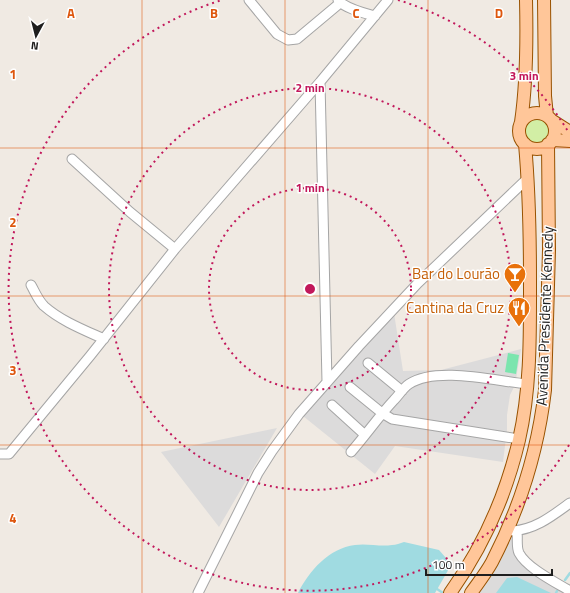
<svg xmlns="http://www.w3.org/2000/svg" width="570" height="593" viewBox="0 0 570 593" font-family="'Titillium Web',sans-serif">
	<rect width="100%" height="100%" fill="#f0eae3"/>
	<path fill="#dcdbdb" d="M394,313l9,58 38,-1 80,-21 -6,36 -5,10 -3,20v15l-4,32 -108,-16 -20,28 -72,-58z
		M277,428l-58,99 -58,-75z
		M517,531l2,21 51,41h-99l35,-61z"/>
	<path fill="#d2eea5" d="M524 131a13 13 0 1 1 26 0a13 13 0 1 1-26 0Z"/>
	<path fill="#7be5ae" d="M508,353l11,2 -3,19 -11,-2z"/>
	<path fill="#a0dbe1" d="M404,542l35,8 7,8 4,9 -15,26h-137c11,-22 31,-45 57,-48 12,-2 25,2 37,0 4,0 8,-2 12,-3z
		M517,577l34,16h-55l11,-15z"/>
	<g fill="none" stroke-linecap="round" stroke-linejoin="round">
		<path stroke="#a0dbe1" stroke-width="2.5" d="M565,580l5,-7
			M437,589l6,4
			M556,593l1,-2"/>
		<g stroke="#a5a5a5" stroke-width="11">
			<path id="minor" d="M249,0l28,34 11,6 9,-1 43,-36
				M338,0c8,9 26,13 37,16
				M320,82l7,300
				M72,159l58,53 45,37
				M31,285c4,7 7,15 13,21 17,15 40,24 60,33
				M368,363l34,28
				M350,387l32,26 10,6 127,20
				M332,405l33,30
				M351,452c15,-17 28,-36 43,-52 5,-5 9,-12 15,-16 28,-18 86,-3 118,0
				M0,454h9l81,-98 85,-107 145,-167 68,-82
				M513,531c23,-2 39,-15 57,-28
				M517,531c1,7 -1,16 2,22 8,15 36,29 51,38
				M198,593l60,-120 14,-22 27,-37 60,-68 59,-63 110,-105"/>
		</g>
		<g stroke="#985200" stroke-width="14">
			<path id="major" d="M544,0l1,96 2,20
				M519 131a18 18 0 1 1 36 0a18 18 0 1 1-36 0Z
				M551,120l19,12
				M521,122c6,-41 6,-81 5,-122
				M552,140l18,1
				M450,593c33,-46 56,-98 69,-153 12,-52 11,-107 11,-160 0,-45 -1,-91 -5,-136
				M471,593c7,-10 15,-20 21,-31 28,-54 46,-112 53,-172l4,-140 -1,-106"/>
		</g>
		<use href="#minor" stroke="#fff" stroke-width="9"/>
		<use href="#major" stroke="#ffc699" stroke-width="12"/>
	</g>
	<path fill="none" stroke="#de560d" stroke-width="1" stroke-opacity="0.55" d="M142,0v593M285,0v593M428,0v593M0,148h570M0,296h570M0,445h570"/>
	<g fill="none" stroke="#c2185b" stroke-width="2" stroke-dasharray="2 4">
		<circle cx="310" cy="289" r="101"/>
		<circle cx="310" cy="289" r="201"/>
		<path d="M569 445A302 302 0 1 1 222 0M398 0A302 302 0 0 1 569 133"/>
	</g>
	<defs>
		<g id="bar-pin" transform="scale(1.15)"><path d="M0 17L-7.5 6A9.5 9.5 0 1 1 7.5 6Z" fill="#e8710a" stroke="#fff"/><path d="M-6-5H6L.8 .8V4.5H3.5V6h-7V4.5H-.8V.8Z" fill="#fff"/></g>
		<g id="restaurant-pin" transform="scale(1.15)"><path d="M0 17L-7.5 6A9.5 9.5 0 1 1 7.5 6Z" fill="#e8710a" stroke="#fff"/><path d="M-5-6h1v4h1v-4h1v4h1v-4h1v5L-1.5 .5V6h-2V.5L-5-1ZM5-6V6H3V1.5H1.5Q1.5-4 5-6Z" fill="#fff"/></g>
	</defs>
	<g fill-rule="evenodd">
		<use href="#bar-pin" x="515" y="274"/>
		<use href="#restaurant-pin" x="519" y="308"/>
	</g>
	<g text-anchor="middle" stroke-width="3" stroke-linejoin="round" paint-order="stroke">
		<g font-size="15" fill="#c56008" stroke="#fff" text-anchor="end">
			<text x="500" y="279">Bar do Lourão</text>
			<text x="504" y="313">Cantina da Cruz</text>
		</g>
		<g font-size="15" fill="#1e1e1e" stroke="#fff">
			<text transform="translate(545 316) rotate(-88)" y="5">Avenida Presidente Kennedy</text>
		</g>
	</g>
	<g font-size="13" text-anchor="middle" font-weight="bold" fill="#de560d" stroke="#fff" stroke-width="3" stroke-linejoin="round" paint-order="stroke">
		<text x="71" y="18">A</text>
		<text x="214" y="18">B</text>
		<text x="356" y="18">C</text>
		<text x="499" y="18">D</text>
		<text x="13" y="79">1</text>
		<text x="13" y="227">2</text>
		<text x="13" y="375">3</text>
		<text x="13" y="523">4</text>
	</g>
	<circle cx="310" cy="289" r="6" fill="#c2185b" stroke="#fff" stroke-width="2"/>
	<g font-size="12" text-anchor="middle" font-weight="bold" fill="#c2185b" stroke="#fff" stroke-width="3" stroke-linejoin="round" paint-order="stroke">
		<text x="524" y="80">3 min</text>
		<text x="310" y="92">2 min</text>
		<text x="310" y="192">1 min</text>
	</g>
	<g transform="translate(36 36) rotate(187)" stroke="#ffffff" stroke-width="3" paint-order="stroke">
	<path d="M0-3L7 15L0 10L-7 15Z" fill="#1e1e1e"/>
	<text y="-6" font-size="11" font-weight="bold" text-anchor="middle" fill="#1e1e1e">N</text>
	</g>
	<path d="M426 569v6h126v-6" fill="none" stroke="#1e1e1e" stroke-width="2"/>
	<text x="432" y="569" font-size="12" fill="#1e1e1e" stroke="#ffffff" stroke-width="3" paint-order="stroke">100 m</text>
</svg>
